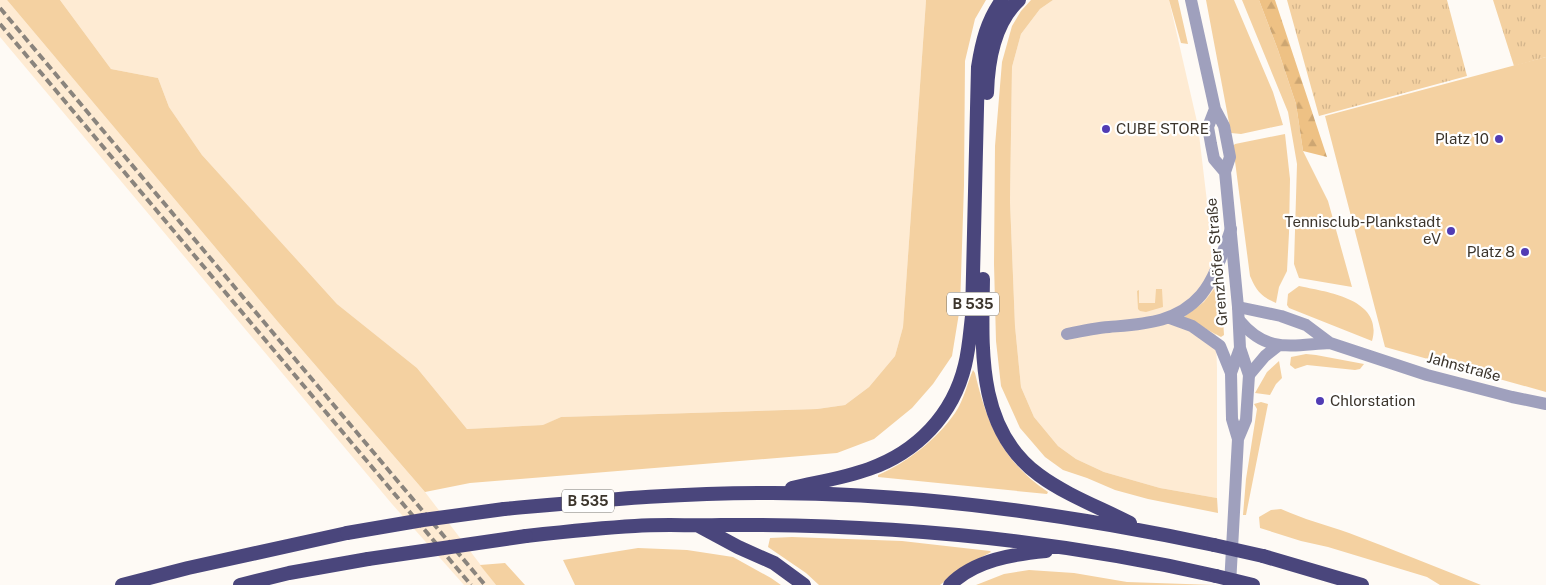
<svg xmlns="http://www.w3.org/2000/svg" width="1546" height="585" viewBox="0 0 1546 585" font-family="'Public Sans',sans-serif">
	<defs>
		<pattern id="forest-firs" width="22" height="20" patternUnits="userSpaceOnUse" patternTransform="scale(1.25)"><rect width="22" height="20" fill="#eec184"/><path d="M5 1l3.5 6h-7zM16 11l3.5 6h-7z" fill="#cda672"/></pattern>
		<pattern id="park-tufts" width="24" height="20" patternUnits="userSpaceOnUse" patternTransform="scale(1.25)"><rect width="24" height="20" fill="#f4d1a1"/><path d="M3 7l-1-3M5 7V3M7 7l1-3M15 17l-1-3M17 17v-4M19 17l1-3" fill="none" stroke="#d2b48b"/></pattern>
	</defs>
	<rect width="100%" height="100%" fill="#fefaf5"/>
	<path fill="#feebd3" d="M0,0h7l271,322 147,170 71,93h-32l-72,-81 -392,-467z
		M60,0h866l-23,327 -8,29 -26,31 -24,18 -28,4 -256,8 -17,8 -77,4 -50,-61 -80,-64 -135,-149 -33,-48 -11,-29 -47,-9z
		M1053,0h116l29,126 10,84 6,79 3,79v130l-57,-10 -56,-16 -28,-13 -18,-13 -24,-29 -13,-30 -6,-61 -5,-125 2,-134 9,-33 19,-25z"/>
	<path fill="#f4d1a1" d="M7,0h53l51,69 47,9 11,29 33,48 135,149 80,64 50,61 76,-4 18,-8 256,-8 28,-4 24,-18 26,-31 8,-29 23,-327h60l-11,19 -10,42 -1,124 -4,122 -8,49 -19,28 -21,24 -38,31 -37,14 -367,30 -45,9 -147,-170z
		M1031,0h22l-13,9 -19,25 -9,33 -2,134 5,125 6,61 13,30 24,29 18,13 28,13 56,16 57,10 1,15 -70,-14 -33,-9 -28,-12 -24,-8 -18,-13 -25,-29 -19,-42 -5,-45 -2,-77 1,-118 7,-84 10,-36 9,-15z
		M1169,0h9l10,44 -7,-1z
		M1206,0h28l39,92 10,33 -42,9 -10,-1z
		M1242,0h17l19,50 18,54 7,47 25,50 24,86 -53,-9 -5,-14 3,-100 -9,-52z
		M1546,57v335l-161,-45 -60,-231z
		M1285,134l5,45 -1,54 -2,38 -8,16 -3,16c-15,-7 -19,-11 -26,-27l-17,-130 2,-2z
		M1218,284h2l1,3 3,48 -3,2 -37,-20 20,-15z
		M1299,286c28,6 85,13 73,55l-83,-33 -2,-3 1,-11z
		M1156,289h6l1,18 -17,5 -6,-1 -2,-2 -1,-18 2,-1v13h16z
		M1306,354l10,1 48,9 -4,5 -5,1 -48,-5 -12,4 -5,-4 1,-8z
		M1279,361l3,17 -6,6 -6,11 -15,-2 12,-21z
		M973,370l2,3c12,51 28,89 73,119l-1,2 -169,-17v-2c30,-13 58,-35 77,-62 9,-13 12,-29 18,-43z
		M1261,402l7,2 -22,111h-3l3,-36 11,-70 -3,-5z
		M1281,509c22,10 45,16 68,24 45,17 88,34 132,52h-41l-13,-8 -99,-30 -27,-6 -41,-13 -1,-11 12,-7z
		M792,537l110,4 88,10 1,1 -31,17 -20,16h-121l-13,-12 -38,-26 2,-9z
		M638,548l49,2 46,7 38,21 10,7h-206l-12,-25z
		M505,563l20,22h-29l-16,-20z
		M1029,570l45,3 53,9 88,3h-239l28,-11z"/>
	<path fill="url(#forest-firs)" d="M1259,0h16l52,157 -24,-6 -7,-47 -18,-54z"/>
	<path fill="url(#park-tufts)" d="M1287,0h160l20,76 -148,40z
		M1493,0h53v57l-32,9z"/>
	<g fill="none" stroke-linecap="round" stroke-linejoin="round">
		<path stroke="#9fa0bd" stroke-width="12" d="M1238,307l43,9 25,9 24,18 97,32 85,22 34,7
			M1170,318l22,8 28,20 11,27
			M1239,320c28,34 52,25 91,23
			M1067,334c14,-3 28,-6 42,-7 33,-3 68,-4 92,-32 15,-18 22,-44 30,-66
			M1249,375l16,-19 14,-11"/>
		<path stroke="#9fa0bd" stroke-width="12" d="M1191,0l24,109 9,17 6,31 -5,15 13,135 2,41 9,27 -3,45 -8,19 -8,146
			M1215,109l-7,18 3,17 3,15 11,13
			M1238,439l-6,-20 -1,-46 9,-25"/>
		<path stroke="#4a467c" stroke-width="14" d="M987,93c1,-33 7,-70 32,-93
			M983,279c-1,70 -7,150 56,196 27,20 62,33 91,48
			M792,488c25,-6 52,-10 77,-19 48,-17 84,-54 96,-104 4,-16 5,-32 7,-49l6,-249c4,-25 9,-46 24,-67
			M504,509c89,-8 178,-17 268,-16 149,0 296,21 442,52
			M699,526l39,21 36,16 30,22
			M526,536c36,-4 72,-8 109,-10 28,-2 58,0 86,-1 166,-1 333,14 495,51
			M1263,556l99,29
			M122,585l66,-17 159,-35
			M240,585l49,-12 79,-14
			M950,585c24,-25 64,-31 96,-34"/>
		<path stroke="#8a847d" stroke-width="4" stroke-dasharray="8 4" stroke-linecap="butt" d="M0,8l485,577
			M0,24l471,561"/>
		<path stroke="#4a467c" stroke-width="14" d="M347,533l76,-13 81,-11
			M1214,545l49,11
			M368,559l158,-23
			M1216,576l37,9"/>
	</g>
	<g fill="#513cb4" stroke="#fff" stroke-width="2">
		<circle cx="1106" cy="129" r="5"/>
		<circle cx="1499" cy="139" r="5"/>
		<circle cx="1451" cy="231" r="5"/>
		<circle cx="1525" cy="252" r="5"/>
		<circle cx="1320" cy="401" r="5"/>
	</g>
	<g text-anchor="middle" stroke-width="4.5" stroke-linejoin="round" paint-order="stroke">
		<g fill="#fff" stroke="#76726b" stroke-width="1">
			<rect x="947" y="292.5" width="52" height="23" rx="4"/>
			<rect x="562" y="489.5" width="52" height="23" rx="4"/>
		</g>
		<g font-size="14" font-weight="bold" fill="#3c352c">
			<text x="973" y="309">B 535</text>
			<text x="588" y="506">B 535</text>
		</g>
		<g font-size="15" fill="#3c352c" stroke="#fff" text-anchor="end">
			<text x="1116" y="134" text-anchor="start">CUBE STORE</text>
			<text x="1489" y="144">Platz 10</text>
			<text x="1441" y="227">Tennisclub-Plankstadt<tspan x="1441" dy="17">eV</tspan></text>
			<text x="1515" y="257">Platz 8</text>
			<text x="1330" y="406" text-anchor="start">Chlorstation</text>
		</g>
		<g font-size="15" fill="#3c352c" stroke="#fff">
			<text transform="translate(1217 262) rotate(-95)" y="5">Grenzhöfer Straße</text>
			<text transform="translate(1464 367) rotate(15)" y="5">Jahnstraße</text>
		</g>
	</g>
</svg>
